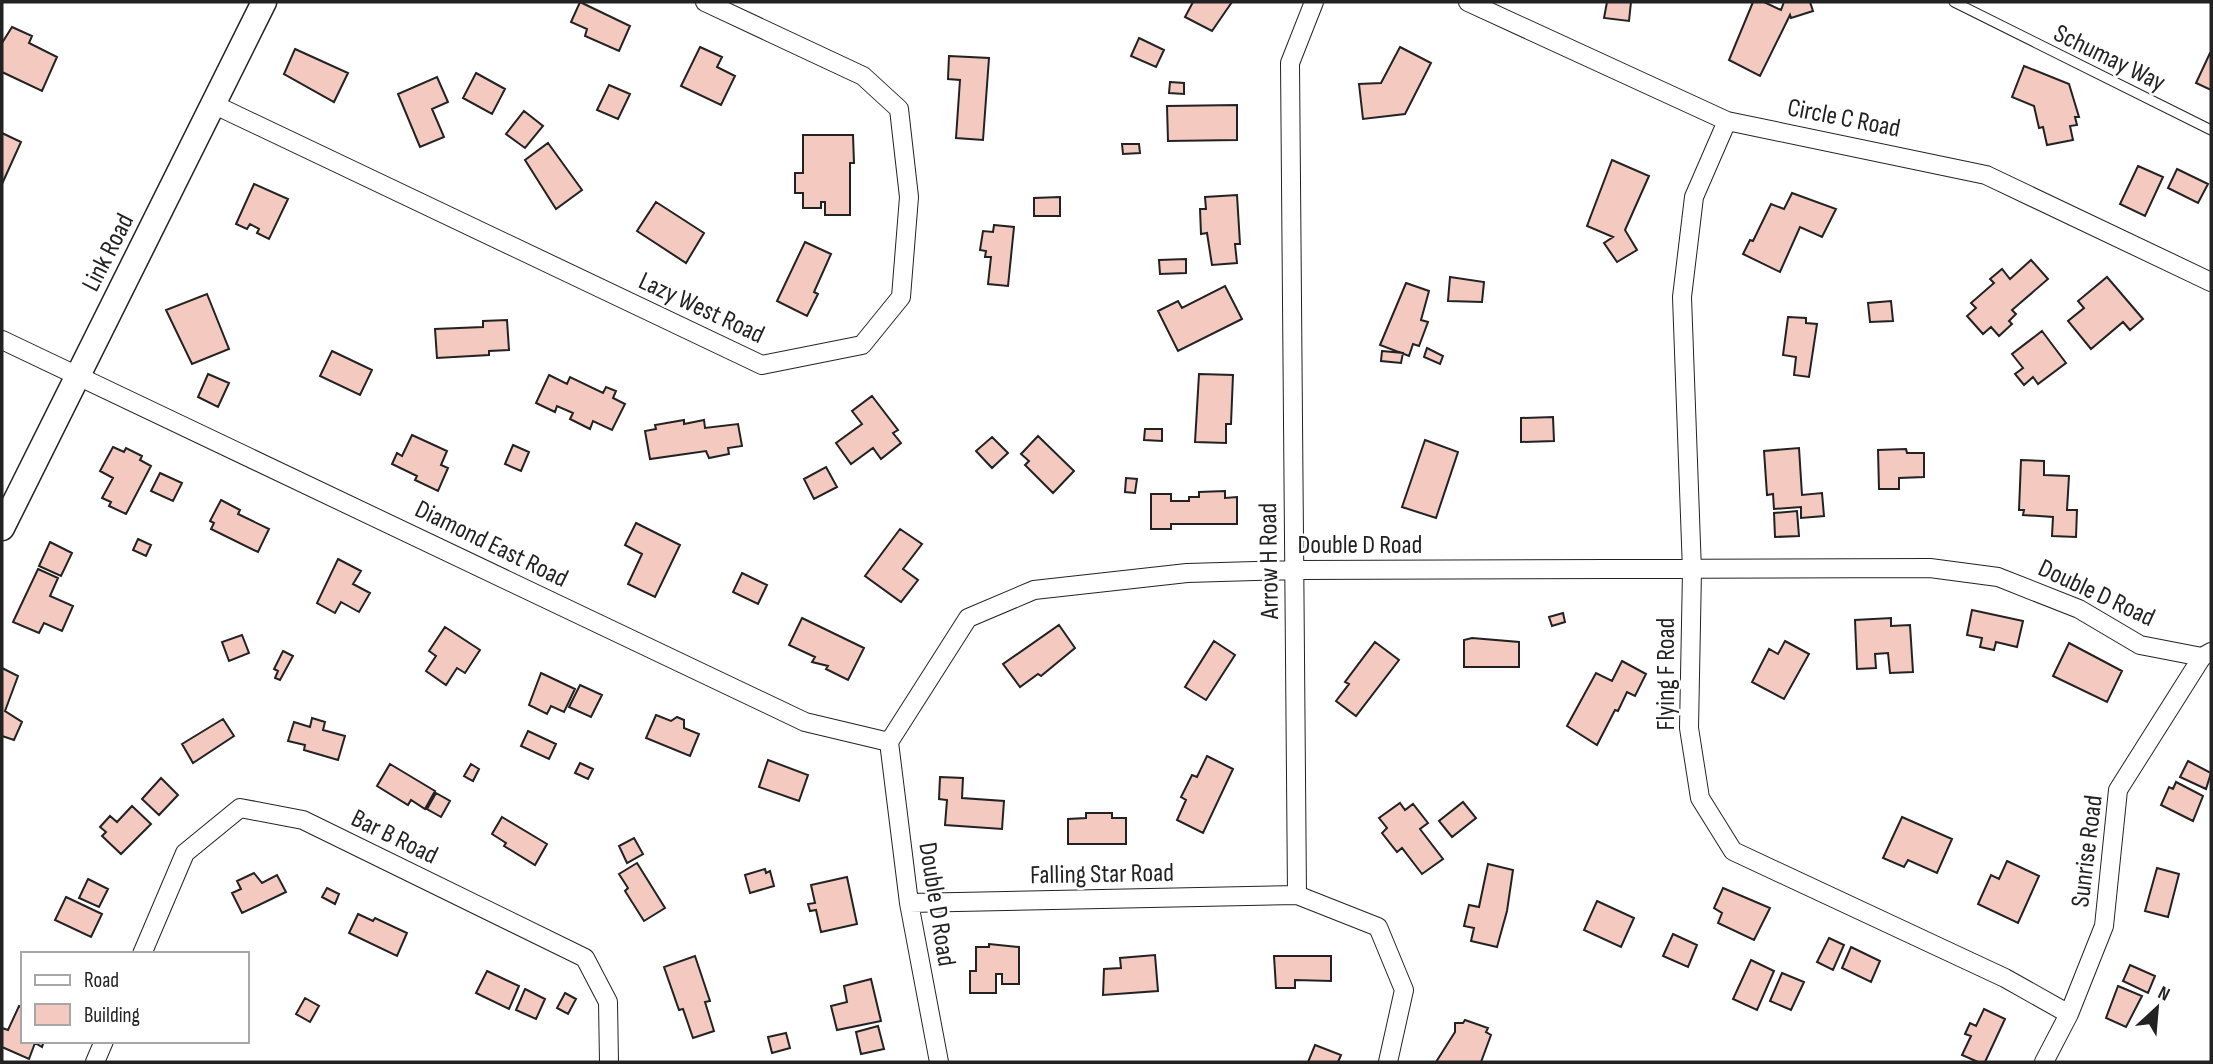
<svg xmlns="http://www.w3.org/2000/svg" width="2213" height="1064" viewBox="0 0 2213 1064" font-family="'Sofia Sans Condensed',sans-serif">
	<rect width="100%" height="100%" fill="#fff"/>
	<path fill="#f3c9c0" stroke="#222" stroke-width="2" d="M580,2l50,24 -11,25 -34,-15 2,-7 -16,-7z
		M1193,2h39l-20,29 -27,-14z
		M1607,2h24l-2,19 -25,-3z
		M1753,2h11l17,8 3,-8h26l3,9 -22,7 -1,-3 -30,61 -31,-16z
		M12,27l20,9 -3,7 28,14 -15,34 -40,-19v-29z
		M1139,38l25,12 -8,17 -25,-11z
		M700,47l22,10 -5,10 18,9 -14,29 -40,-19z
		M1400,47l31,16 -26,51 -42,5 -4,-35 22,-1z
		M295,49l53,24 -14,29 -50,-28z
		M2210,53h1v37l-15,-7z
		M949,56l40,2 -6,82 -27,-2 4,-58 -12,-1z
		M2024,66l45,18 10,33h-4l2,8 -7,1 3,14 -26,5 -4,-18 -4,1 -5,-22 -22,-9z
		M476,73l29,16 -13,25 -29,-16z
		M437,77l11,25 -16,7 12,28 -24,10 -22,-53z
		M1170,82l14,1v11l-15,-1z
		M609,85l21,9 -12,25 -21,-9z
		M1237,105v35l-69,1 -1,-35z
		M524,111l19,15 -18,22 -19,-14z
		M2,133l19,9 -19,42z
		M803,135h50l1,28h-4v52h-25v-13h-4v6h-18v-15h-8v-20h8z
		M548,143l34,47 -26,19 -31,-49z
		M1122,144h17l1,9 -17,1z
		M1612,160l37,16 -24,54 12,20 -20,12 -13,-19 9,-6 -26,-11z
		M2138,166l25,11 -18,39 -25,-12z
		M2177,169l31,15 -10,19 -30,-15z
		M254,184l34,15 -19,40 -12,-6 2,-4 -9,-5 -3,5 -11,-5z
		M1792,193l44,16 -14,28 -22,-10 -20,45 -37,-18 7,-14 3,1 18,-37 13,5z
		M1237,195l3,49h-5l2,19 -25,2 -5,-32 -6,1 -1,-25h6l-1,-12z
		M1060,197v19h-26v-18z
		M656,202l48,31 -18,30 -49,-32z
		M994,225l20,2 -6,59 -20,-2 3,-27h-6l1,-6 -6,-1 3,-19 10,1z
		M805,242l26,12 -17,38 4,2 -11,22 -30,-15z
		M1186,259v14l-26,1 -1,-14z
		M2031,260l17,19 -36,31 4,4 -7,7 3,3 -13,12 -8,-9 -8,7 -16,-18 9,-8 -5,-5 23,-20 -4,-4 12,-10 8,10z
		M1450,277l34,5 -2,20 -34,-1z
		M2107,277l36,42 -13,11 -7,-8 -32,27 -23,-28 16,-13 -6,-7z
		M1406,283l23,8 -8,29 7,2 -9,24 -6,-2 -4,12 -29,-11z
		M1225,286l17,33 -64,32 -20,-40 20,-10 4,7z
		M207,294l22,55 -37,15 -26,-54z
		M1891,301l2,20 -23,1 -2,-19z
		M1788,317l18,1v5l11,1 -8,53 -15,-2 2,-18 -13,-2z
		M507,320l2,30 -20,1v4l-52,3 -2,-29 48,-2v-6z
		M2042,331l24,32 -28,21 -5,-7 -9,8 -9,-11 8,-6 -11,-14z
		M1427,348l16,8 -3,8 -16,-7z
		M332,351l40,19 -12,25 -40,-19z
		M1382,351l21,2 -2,10 -20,-2z
		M208,374l21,9 -11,24 -20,-10z
		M1199,374l34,1 -2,49h-5v19l-31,-1z
		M549,375l18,9 3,-7 33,16 3,-6 10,4 -3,7 12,6 -13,26 -19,-9 -3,8 -20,-10 3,-6 -16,-7 -2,6 -19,-9z
		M872,396l26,34 -5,3 8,10 -20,16 -8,-11 -22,16 -15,-21 26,-19 -10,-13z
		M1553,417l1,24 -33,1v-24z
		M684,420v4l20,-4 1,8 33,-4 4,22 -14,2 1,6 -20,4 -3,-7 -56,8 -5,-28 11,-2 -1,-4z
		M1145,429h17v12l-18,-1z
		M412,435l35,16 -6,14 7,3 -10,23 -23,-11 2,-4 -25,-12 5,-11 5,3z
		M1038,436l36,35 -21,22 -28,-28 4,-4 -8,-7z
		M992,437l16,16 -16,15 -16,-17z
		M1425,440l33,12 -22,66 -34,-11z
		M513,445l16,7 -8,19 -16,-7z
		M113,447l11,5 2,-4 16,8 -2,4 11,6 -25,48 -17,-8 2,-4 -9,-4 11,-20 -13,-7z
		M1799,448l3,47 20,-2 2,23 -23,2v-11l-27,2 -1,-15 -6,1 -3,-44z
		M1906,449l1,4h17v24l-25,1v11h-20l-1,-39z
		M2021,460l23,1v14l25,1 -2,34h10l-1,27 -24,-1 1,-19 -30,-2 1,-5h-5z
		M826,467l11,20 -23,12 -10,-20z
		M160,473l22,10 -9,18 -22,-10z
		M1126,478l11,1 -2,14 -10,-1z
		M1225,491v7l12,-1v27h-66v5h-20v-35h20v7h18v-4h10v-5z
		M221,500l19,10 -2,4 31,15 -11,23 -47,-23 3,-6 -4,-2z
		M1797,511l2,25 -24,1 -1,-24z
		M636,523l44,22 -25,52 -27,-13 14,-30 -17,-9z
		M900,529l22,15 -19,25 15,11 -17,22 -36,-26z
		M138,539l13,6 -5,11 -13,-6z
		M50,542l22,11 -11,23 -22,-10z
		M338,559l23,12 -8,13 17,9 -11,19 -18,-10 -6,11 -18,-10z
		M38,569l20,9 -8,18 23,10 -11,25 -18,-8 -5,10 -26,-11z
		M742,573l25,12 -9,19 -25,-12z
		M1972,610l51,11 -6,26 -21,-5 -2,8 -14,-3 2,-9 -15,-3z
		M1563,613l2,9 -13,4 -3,-9z
		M802,618l62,30 -16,32 -22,-11 2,-3 -16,-4 3,-5 -26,-12z
		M1891,618v8l19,-1 3,47 -23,1 -2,-20 -13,1 1,14 -19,1 -2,-49z
		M1059,625l16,23 -34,28 -3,-2 -18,13 -17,-23z
		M445,627l35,23 -15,23 -8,-5 -11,17 -20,-14 10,-15 -7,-5z
		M242,635l7,18 -20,8 -7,-19z
		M1472,638l47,4v25h-55v-27z
		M1214,641l21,14 -29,45 -21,-13z
		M1785,641l24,13 -25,45 -32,-17 17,-33 9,5z
		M1375,642l24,18 -43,56 -20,-15 13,-17 -4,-2z
		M2069,643l53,28 -15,31 -54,-26z
		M283,651l10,5 -13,24 -5,-2 3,-7 -4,-2z
		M1622,661l24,13 -11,22 -8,-4 -9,19 -3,-1 -18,35 -30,-19 29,-53 16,8z
		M2,668l16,8 -13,35 17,11 -8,18 -12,-4z
		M541,673l34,16 -11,23 -13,-6 -4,8 -18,-9z
		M580,685l22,10 -11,22 -22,-10z
		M656,715l15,6 6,-4 7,3v8l15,6 -9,22 -44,-18z
		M312,718l13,4 -2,8 22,6 -7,24 -34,-10 1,-5 -17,-4 6,-19 16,5z
		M223,719l11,17 -41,27 -11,-19z
		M528,731l28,13 -7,15 -28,-13z
		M1207,756l26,13 -30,64 -26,-13 9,-20 -5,-3 11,-22 5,2z
		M768,760l40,15 -9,26 -40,-14z
		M2188,761l23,12 -5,16 -26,-12z
		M580,763l13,6 -5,10 -13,-6z
		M390,764l45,27 -10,18 -14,-9 -3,5 -31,-19z
		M471,764l8,5 -6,12 -9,-5z
		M940,777l23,1 -1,20 42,3 -2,28 -57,-4 2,-25 -8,-1z
		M161,778l17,17 -19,20 -17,-16z
		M2176,782l27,14 -10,25 -32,-16 8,-18 4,2z
		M436,793l14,8 -9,16 -14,-8z
		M1463,802l13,16 -24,19 -13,-16z
		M1400,803l5,7 8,-6 15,19 -8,6 23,30 -21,15 -20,-26 -5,4 -15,-19 5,-5 -8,-10z
		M132,806l19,18 -30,30 -19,-18 4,-4 -6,-5 10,-11 7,6z
		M1086,813h26v5h14v26h-58v-25l18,-1z
		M502,817l45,27 -12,21 -31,-19 2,-3 -14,-9z
		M1902,817l50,22 -15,34 -29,-13 -4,7 -21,-9z
		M634,838l9,16 -16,9 -8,-17z
		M2007,861l32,15 -21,47 -40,-19 13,-29 8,4z
		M637,863l28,45 -21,13 -19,-30 3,-3 -9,-14z
		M1488,864l25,6 -6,41 -10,36 -26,-6 3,-13 -10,-2 5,-21 10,2z
		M2157,868l22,6 -11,43 -23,-6z
		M765,869l1,4 4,-2 4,15 -24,7 -5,-18z
		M254,873l8,10 15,-8 9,17 -44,21 -10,-20 9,-4 -4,-8z
		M847,877l10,47 -36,8 -5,-22 -6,1 -2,-7 7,-1 -4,-18z
		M88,879l20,10 -9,18 -20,-9z
		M327,888l12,6 -4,10 -13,-7z
		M1723,888l47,20 -16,32 -36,-17 4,-10 -8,-5z
		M66,897l36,17 -11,23 -36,-17z
		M1597,901l37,17 -13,29 -37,-17z
		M358,914l15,7 2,-3 32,15 -10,23 -48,-23z
		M1673,934l24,11 -9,22 -25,-11z
		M1829,938l15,7 -11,25 -16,-8z
		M989,944l30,3v37h-17v-10h-6v19h-26v-22h6v-24h13z
		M1851,947l29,14 -9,21 -29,-14z
		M1155,955l3,36 -55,4 1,-26 17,-1 -1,-10z
		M695,956l15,45 -5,1 9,29 -21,7 -10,-29 -4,1 -15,-43z
		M1274,956h57v25l-36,-1v8h-19z
		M1751,960l23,11 -17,39 -24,-11z
		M2130,965l25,11 -7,17 -25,-12z
		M487,971l32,15 -10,23 -33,-16z
		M1782,973l22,9 -13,28 -21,-9z
		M871,979l10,42 -44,9 -6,-24 16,-4 -3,-16z
		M2118,986l24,10 -16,31 -20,-9z
		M525,989l20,10 -9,20 -20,-9z
		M565,993l11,6 -8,15 -11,-6z
		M305,998l14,8 -9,16 -14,-8z
		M19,1006l4,2v33h21l-2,6 -7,-4 -6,16 -27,-12v-19l6,2z
		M1984,1009l21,10 -20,43h-7l-16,-7 9,-19 -6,-2 5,-11 6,3z
		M1465,1020l23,8 -2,4 5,3 -10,27h-45l19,-30v-9h8z
		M878,1026l6,23 -23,5 -5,-22z
		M786,1033l4,15 -18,5 -4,-16z
		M1315,1045l26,10 -3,7h-30z"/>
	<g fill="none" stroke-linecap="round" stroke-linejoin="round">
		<g stroke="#222" stroke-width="11">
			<path id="lane" d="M1954,2l257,128"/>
		</g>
		<g stroke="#222" stroke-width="20">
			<path id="street" d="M1314,2l-24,61 7,832 81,32 26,63 -16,72
				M1468,2l259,119 259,54 225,107
				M215,105l547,260 100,-20 39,-48 8,-100 -10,-88 -36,-33 -158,-74
				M1727,121l-33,76 -12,100 10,274 -3,157 11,70 33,53 272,127 64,36
				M2,340l803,382 84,20
				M909,903l388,-8
				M142,954l43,-101 55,-45 63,12 282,138 23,44 1,60
				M95,1062l9,-21
				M939,1062l-30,-159 -20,-161 79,-124 66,-28 153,-17 107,-3 636,-2 68,9 81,32 61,36 62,12 9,-5
				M2044,1062l25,-48 35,-88 14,-136 84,-133"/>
		</g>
		<g stroke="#222" stroke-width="27">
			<path id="secondary" d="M2,528l262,-526"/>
		</g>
		<use href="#lane" stroke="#fff" stroke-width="9"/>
		<use href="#street" stroke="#fff" stroke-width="18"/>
		<use href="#secondary" stroke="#fff" stroke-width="24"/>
	</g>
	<g text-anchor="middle" stroke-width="5" stroke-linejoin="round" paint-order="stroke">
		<g font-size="26" fill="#222" stroke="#fff">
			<text transform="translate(2110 57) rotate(26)" y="9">Schumay Way</text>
			<text transform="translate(1844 117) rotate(11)" y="9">Circle C Road</text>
			<text transform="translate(107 252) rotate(-63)" y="9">Link Road</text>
			<text transform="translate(702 307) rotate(25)" y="9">Lazy West Road</text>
			<text transform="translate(492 543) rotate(26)" y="9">Diamond East Road</text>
			<text x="1360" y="553">Double D Road</text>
			<text transform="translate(1268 561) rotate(-91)" y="9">Arrow H Road</text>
			<text transform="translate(2097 592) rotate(25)" y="9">Double D Road</text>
			<text transform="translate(1665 674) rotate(-90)" y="9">Flying F Road</text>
			<text transform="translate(395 836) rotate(26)" y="9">Bar B Road</text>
			<text transform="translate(2086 851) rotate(-83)" y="9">Sunrise Road</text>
			<text transform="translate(1102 873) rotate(-1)" y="9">Falling Star Road</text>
			<text transform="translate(938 904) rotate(81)" y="9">Double D Road</text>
		</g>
	</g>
	<rect width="2213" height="1064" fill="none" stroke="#222222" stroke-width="7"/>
	<rect x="21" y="952" width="228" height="91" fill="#ffffff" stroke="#a7a7a7" stroke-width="2"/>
	<rect x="35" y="975" width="35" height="10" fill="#ffffff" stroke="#a7a7a7" stroke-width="2"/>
	<text x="84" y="987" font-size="21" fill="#222222">Road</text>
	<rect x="35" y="1004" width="35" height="21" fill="#f3c9c0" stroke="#a7a7a7" stroke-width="2"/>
	<text x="84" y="1022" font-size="21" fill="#222222">Building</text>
	<g transform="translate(2157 1008) rotate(26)" stroke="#ffffff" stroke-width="5" paint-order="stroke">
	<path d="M0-5L12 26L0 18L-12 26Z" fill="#222222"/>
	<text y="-10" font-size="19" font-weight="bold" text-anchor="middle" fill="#222222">N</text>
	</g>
</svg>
